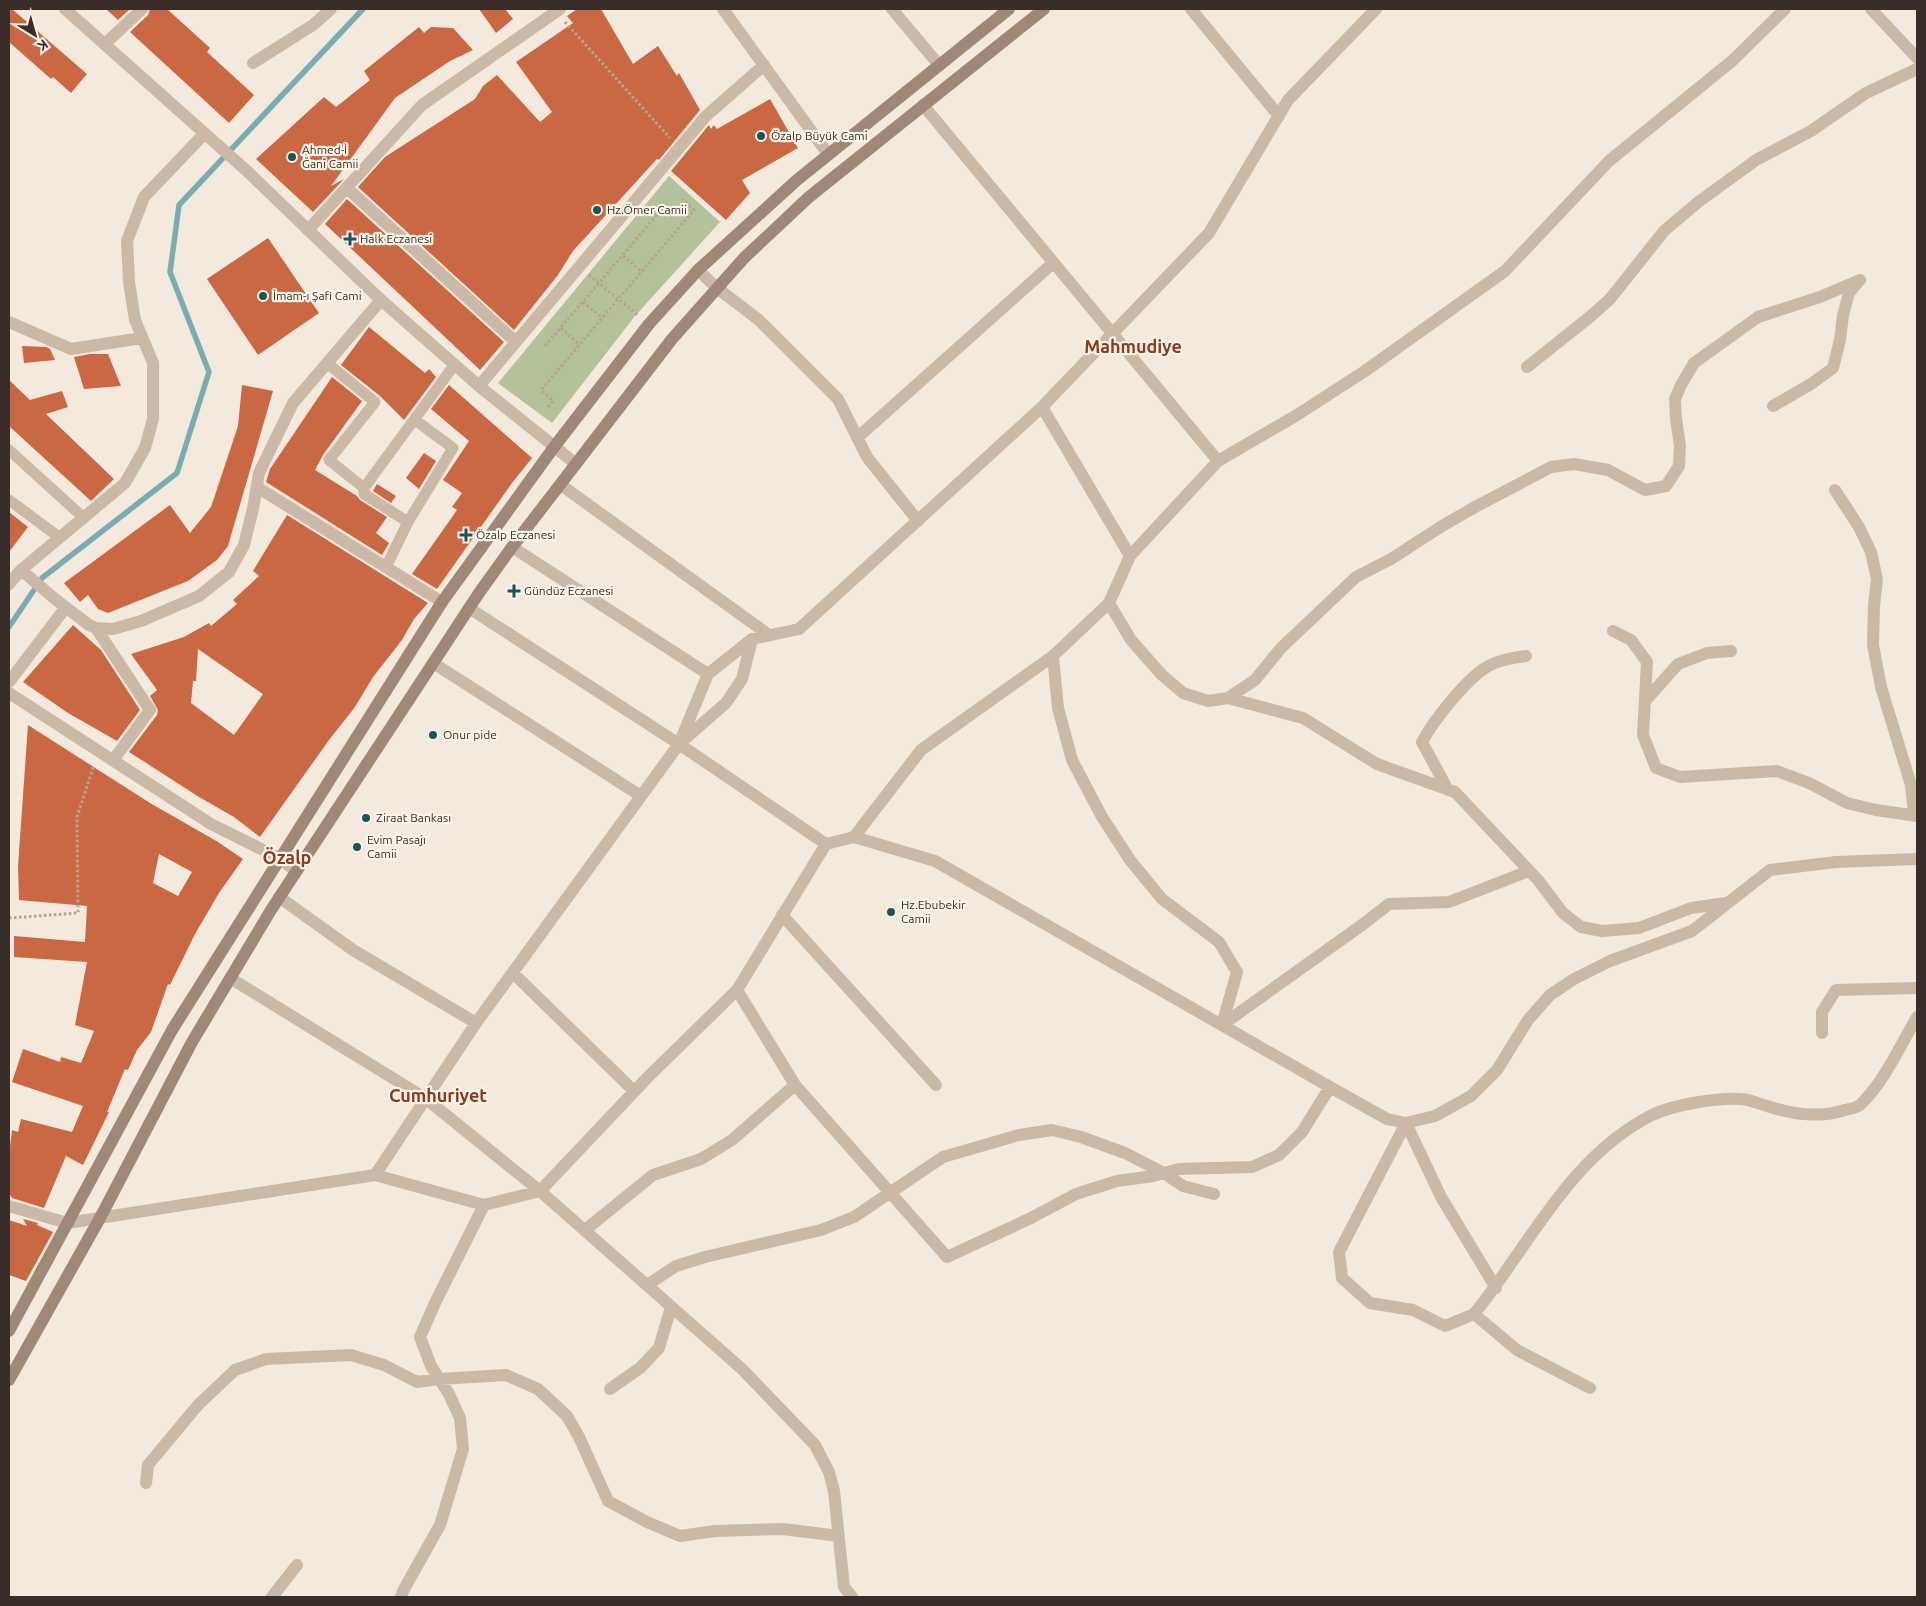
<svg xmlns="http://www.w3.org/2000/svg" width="1926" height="1606" viewBox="0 0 1926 1606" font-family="Ubuntu,sans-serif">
	<rect width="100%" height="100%" fill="#f3e9dc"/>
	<path fill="#b4c29b" d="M669,176l51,46 -85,94 -83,107 -54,-40z"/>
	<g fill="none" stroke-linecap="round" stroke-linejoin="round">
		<path stroke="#7aadb1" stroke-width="5.5" d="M9,627l33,-49 135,-105 32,-101 -39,-100 9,-67 184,-196"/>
	</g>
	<path fill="#ca6843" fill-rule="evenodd" d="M9,9h3l75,65 -16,19 -18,-16 -2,2 -42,-37z
		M106,9h24l-12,11z
		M150,9h17l43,39 -3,4 47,43 -25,28 -99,-91 18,-17z
		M479,9h26l8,10 -17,14z
		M577,9h24l32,55 25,-18 19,30 2,-3 21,37 -41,50 -2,-1 -84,92 -15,24 -44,55 -156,-143 27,-30 90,-58 8,-13 14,-11 43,47 12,-10 -36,-50 57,-39 -6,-7z
		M419,27l5,6 7,-6 22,1 20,22 -23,11 -55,37 -64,88 13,-7 -31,33 -57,-53 68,-62 12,10 34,-27 -6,-9z
		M770,99l28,49 -56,32 8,13 -24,27 -55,-49 38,-46 2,4 3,-4 3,4z
		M347,199l157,143 -24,28 -155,-146z
		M268,238l51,75 -61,42 -51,-76z
		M369,327l56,46 4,-4 7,8 -32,43 -24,-24 -39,-31z
		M22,346l24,1 4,2 5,11 -31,3z
		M90,354h18l13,32 -37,3 -10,-32z
		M332,377l30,24 -39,54 -8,15 42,26 3,4 27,17 -11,16 13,10 -7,12 -116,-73 4,-13z
		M9,380l21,20 32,-9 6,16 -22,7 68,65 -23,22 -82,-75z
		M242,385l31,6 -45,155 -11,14 -29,21 -80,32 -10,-4 -10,-14 -8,7 -16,-19 106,-78 20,28 21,-26 27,-81z
		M449,385l83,73 -20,25 -75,106 -25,-15 45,-64 -5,-3 10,-14 -19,-13 26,-39 -38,-32z
		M424,453l12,8 -17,28 -13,-11z
		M377,484l19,12 -5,7 -18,-12z
		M9,512l19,15 -19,25z
		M287,515l141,88 -14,16 -12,21 -29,37 -18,30 -26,33 -69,97 -26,-20 -35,-20 -70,-45 28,-37 1,-5 -8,-14 7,-6 -26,-36 53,-17 25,-14 2,3 26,-22 -4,-4 26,-24 -6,-5zM198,649l65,45 -29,41 -43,-32 2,-22h3z
		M73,625l28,25 39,60 -23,31 -49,-28 -45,-31z
		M28,725l122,78 68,39 25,17 -24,34 -24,41 -25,51 -2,-1 -17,48 -14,18 -9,20 -3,-1 -18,43h2l-26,53 -17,-9 -22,52 -32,-10 -3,-5v-38l3,-25 6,2 3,-13 51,13 11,-26 -71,-24 11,-33 37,13 1,-5 20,6 13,-32 -19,-6 12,-63 -73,-5v-21l71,6 2,-36 -68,-6 -1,-34zM159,854l33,18 -14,24 -25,-13z
		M23,1219l15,4 -1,2 16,7 -27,49 -17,-6v-55l18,6z"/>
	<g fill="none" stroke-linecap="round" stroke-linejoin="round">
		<path stroke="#b7a391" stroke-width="3" stroke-dasharray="2.5 2.5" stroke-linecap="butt" d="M565,22l105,116
			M623,256l19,16
			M589,275l50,41
			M583,302l19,16
			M561,328l19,17
			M545,346l123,-144
			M548,407l5,-6 -12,-11 153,-180 -12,-11
			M9,918l69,-5 -1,-96 17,-52"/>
		<path stroke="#cbb9a7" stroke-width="11" d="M327,363l48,39 -46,58 35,28 91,-124
			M9,450l75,68
			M364,488v6l44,28
			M9,500l50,37
			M386,567l22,-45 45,-74 -38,-28"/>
		<path stroke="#cbb9a7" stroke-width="12" d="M723,9l105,145
			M892,9l47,56
			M1191,9l88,107
			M1871,9l46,49
			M105,44l37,-35
			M253,63l60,-38 18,-16
			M923,105l295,356
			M347,188l169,154
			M308,230l114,-125 138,-96
			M698,270l19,18 42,32 79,79 29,58 51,64
			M9,322l62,27 71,-11
			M1527,367l64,-51 19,-17 54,-68 33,-28 59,-43 55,-29 55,-38 51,-24
			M479,386l227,-270 58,-51
			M1773,406l38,-22 22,-16 7,-28 3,-25 6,-22 9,-11
			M1042,407l88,149
			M857,438l196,-175
			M561,485l208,150
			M257,487l185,115
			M1835,490l24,37 12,25 6,27 -3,27 -1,39 8,42 30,98 3,30
			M512,547l196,127
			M21,570l34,29 34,26 7,3 17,1 28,-8 58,-25 30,-24 15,-27 9,-36 6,-36 34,-70 88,-103
			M9,584l12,-14 104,-87 20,-35 8,-29v-56l-18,-43 -6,-38 -2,-41 17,-44 60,-63
			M1109,603l22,37 30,34 22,19 25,8 20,-3 75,20 74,46 78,28 83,88 25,33 18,14 21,4 37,-3 52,-20 35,-5
			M469,608l210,136 147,100
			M96,628l54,82 -36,49
			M1613,631l18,9 16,22 -4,73 13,33 24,9 97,-6 32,12 38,20 29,7 41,6
			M1053,656l5,52 14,52 30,57 28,43 32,39 57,43 18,30 -15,53 140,-100 27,-21 60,-2 80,-31
			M433,663l208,133
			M9,682l57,-75
			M1228,698l27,-18 26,-32 75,-71 35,-18 51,-33 33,-19 76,-40 23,-3 34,6 37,20 21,-4 13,-20 1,-20 -4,-27 -1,-20 6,-14 13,-22 64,-46 62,-20 40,-17
			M1646,700l32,-36 29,-11 24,-2
			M679,744l29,-70 44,-35 47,-10 243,-222 167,-174 79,-133 88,-91
			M1448,790l-26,-48c12,-22 42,-60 63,-74 13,-8 27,-10 41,-12
			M854,837l81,24 395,226 57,32 19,4 29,-7 36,-20 26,-26 31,-50 22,-25 24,-16 36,-18 82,-30 78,-61 66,-8 81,-3
			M279,897l74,53 123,73
			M782,915l154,170
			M513,973l121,118
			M230,978l195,120 115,93 202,178 73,76 14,27 5,19 10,96 8,10
			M737,990l58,95 152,172 84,-39 45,-24 41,-13 36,-5 26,-7 73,-2 27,-12 23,-23 28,-45
			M1822,1033v-21l14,-22 81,-2
			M1406,1123l-67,129 3,26 28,25 43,7 32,16 29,-12 43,36 73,38
			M1406,1123l35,74 55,91
			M375,1175l101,-152 203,-279 47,-41 16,-24 10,-40
			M9,1206l58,17 308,-48 109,30 56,-14 108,-114 89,-87 89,-146 28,-7 67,-87 132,-94 56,-53 21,-47 88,-95 79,-46 68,-44 140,-100 104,-110 123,-100 53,-52
			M585,1230l68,-55 48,-16 31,-19 63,-55
			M647,1285l29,-19 29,-9 116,-27 33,-13 89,-60 76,-22 33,-5 29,7 44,16 39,20 19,13 31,8
			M1474,1314c56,-69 95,-157 178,-199 21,-10 66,-18 89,-16 8,0 18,5 26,7 25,8 52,13 78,4 5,-1 13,-2 17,-7 23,-23 38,-57 55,-86
			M610,1389l30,-21 19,-20 12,-41
			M146,1483l2,-18 50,-60 37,-35 31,-11 85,-4 33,10 33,17 22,-3 67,-4 32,14 29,27 12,21 29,64 39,21 33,14 35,-5 68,-2 56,7
			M272,1597l25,-32
			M401,1597l2,-6 37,-66 23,-76 -3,-31 -11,-24 -18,-28 -11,-29 15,-34 49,-98"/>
		<path stroke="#cbb9a7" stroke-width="12" d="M65,9l182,162 134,129 98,86 97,78
			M9,693l202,131 68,34 17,13"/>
		<path stroke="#9f8878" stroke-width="12" d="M9,1331l163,-301 270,-428 112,-155 95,-123 49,-54 99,-90 212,-171
			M9,1380l91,-162 92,-176 79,-132 208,-317 33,-46 160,-208 72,-81 65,-61 235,-188"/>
	</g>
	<g fill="#1c545b" stroke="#faf3e8" stroke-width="2">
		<circle cx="761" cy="136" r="5"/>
		<circle cx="292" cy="157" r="5"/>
		<circle cx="597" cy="210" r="5"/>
		<path d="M347.5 231.5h5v5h5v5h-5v5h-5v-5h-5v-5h5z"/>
		<circle cx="263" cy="296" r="5"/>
		<path d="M463.5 527.5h5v5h5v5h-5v5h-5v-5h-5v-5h5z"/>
		<path d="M511.5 583.5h5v5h5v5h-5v5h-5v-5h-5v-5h5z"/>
		<circle cx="433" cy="735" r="5"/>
		<circle cx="366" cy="818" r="5"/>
		<circle cx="357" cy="847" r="5"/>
		<circle cx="891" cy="912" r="5"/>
	</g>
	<g text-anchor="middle" stroke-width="4.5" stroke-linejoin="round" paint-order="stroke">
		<g font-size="12" fill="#382d28" stroke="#faf3e8" text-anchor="start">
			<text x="771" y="140">Özalp Büyük Cami</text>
			<text x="302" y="154">Ahmed-İ<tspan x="302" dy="14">Ğani Camii</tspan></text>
			<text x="607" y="214">Hz.Ömer Camii</text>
			<text x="360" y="243">Halk Eczanesi</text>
			<text x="273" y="300">İmam-ı Şafi Cami</text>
			<text x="476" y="539">Özalp Eczanesi</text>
			<text x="524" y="595">Gündüz Eczanesi</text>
			<text x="443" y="739">Onur pide</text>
			<text x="376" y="822">Ziraat Bankası</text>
			<text x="367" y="844">Evim Pasajı<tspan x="367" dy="14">Camii</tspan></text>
			<text x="901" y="909">Hz.Ebubekir<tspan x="901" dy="14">Camii</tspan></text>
		</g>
		<g font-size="18" font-weight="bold" fill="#893b1e" stroke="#faf3e8">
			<text x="1133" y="353">Mahmudiye</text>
			<text x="287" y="864">Özalp</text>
			<text x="438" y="1102">Cumhuriyet</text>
		</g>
	</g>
	<rect width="1926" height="1606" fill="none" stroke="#382d28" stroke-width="20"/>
	<g transform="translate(35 35) rotate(143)" stroke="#faf3e8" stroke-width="4" paint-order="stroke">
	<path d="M0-4L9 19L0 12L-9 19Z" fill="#382d28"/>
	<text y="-8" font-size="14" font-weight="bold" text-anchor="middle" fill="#382d28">K</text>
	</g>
</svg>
